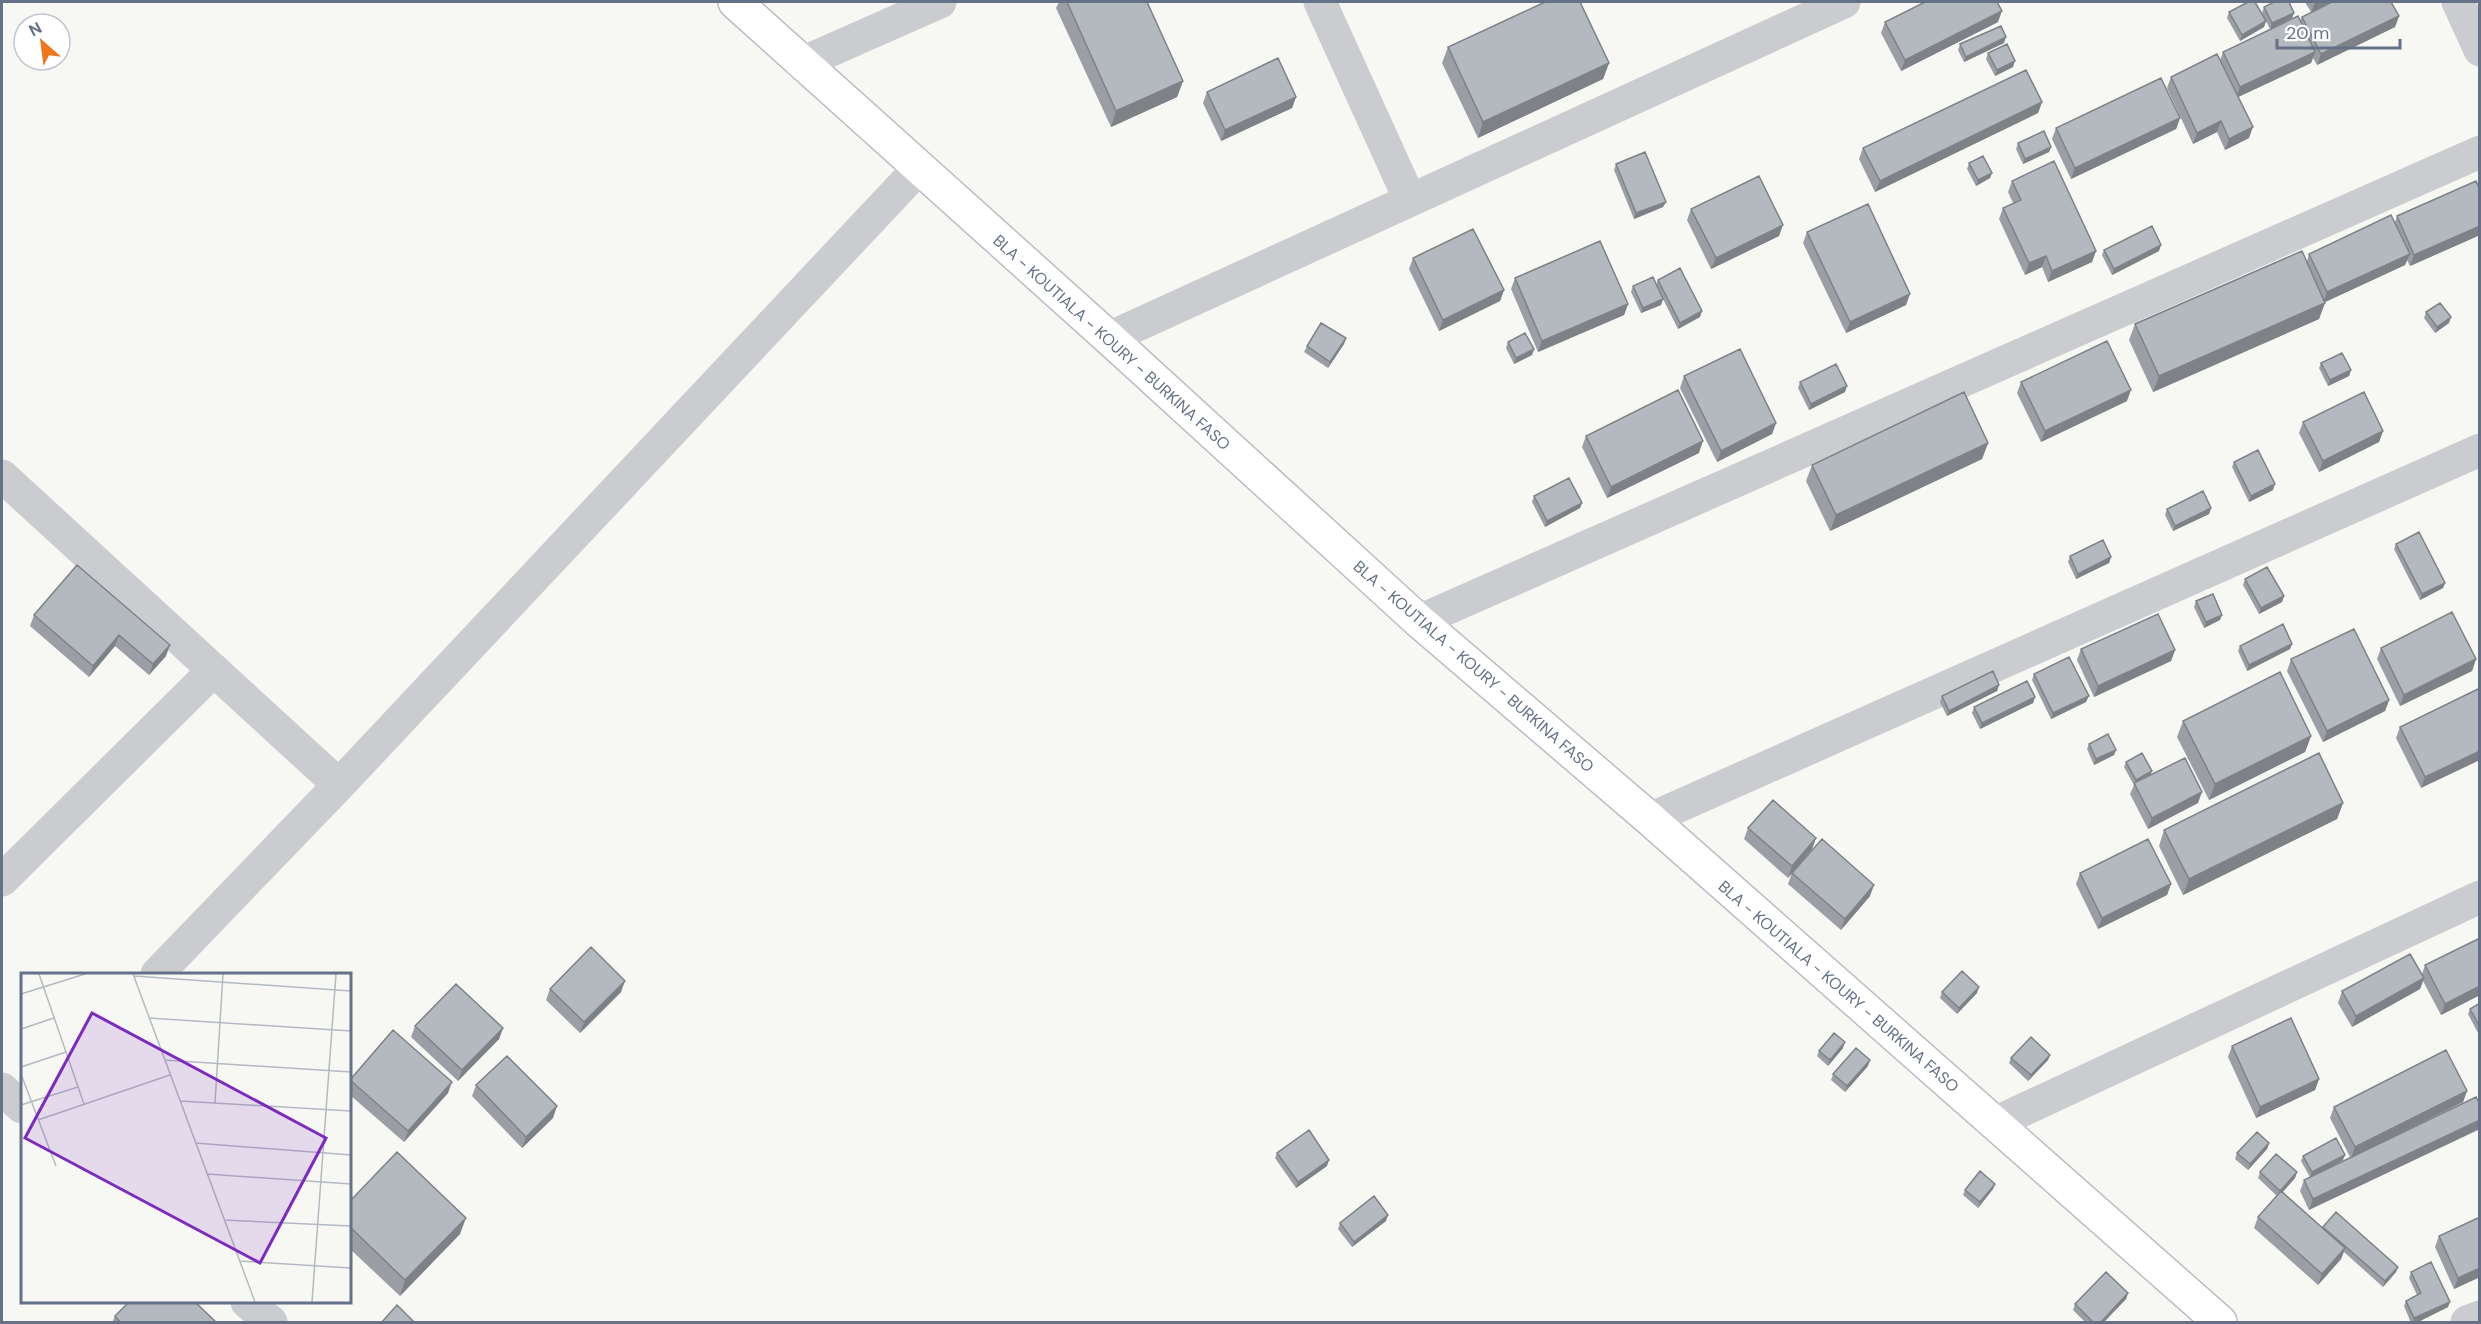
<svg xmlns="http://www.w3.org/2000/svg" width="2481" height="1324" viewBox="0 0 2481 1324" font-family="'DM Sans',sans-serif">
	<rect width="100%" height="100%" fill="#f7f8f4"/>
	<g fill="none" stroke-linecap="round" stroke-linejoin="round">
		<g stroke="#babdc2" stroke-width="36">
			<path id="primary" d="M735,2l374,336 310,283 231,198 570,503"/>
		</g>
		<path stroke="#caccd0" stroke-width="33" d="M1320,2l90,198
			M2458,2l22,48
			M802,63l138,-61
			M1109,338l735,-336
			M2,476l337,309
			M1419,621l1061,-469
			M1650,819l830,-369
			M2,880l212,-210
			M157,974l182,-189 580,-617
			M2,1089l20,18
			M1995,1123l485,-226
			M247,1302l24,20
			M2467,1322l13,-5"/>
		<use href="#primary" stroke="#fff" stroke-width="33"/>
	</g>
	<path fill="#9b9fa5" d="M1059,2h88l36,79 -6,16 -66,30 -55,-119z
		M2305,2h86l8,14 -4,11 -78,38 -4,-7 -2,5 -73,34 11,41 -24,12 -8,-18 -24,12 -26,-56 4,-11 49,-17 3,-8 77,-32 2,-3 9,-5z
		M2264,7l30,6 -2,5 -22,11 -8,-16z
		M2229,12l37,9 -2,6 -24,14 -13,-23z
		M1885,22h113l-97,49 -20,-38z
		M2004,43l-40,19 -6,-12 2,-6z
		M1448,47l161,16 -6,16 -125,59 -36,-75z
		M1988,53l25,14 -18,9 -9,-17z
		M1207,92l89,5 -4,11 -71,33 -18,-38z
		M2042,102l-4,11 -163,79 -16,-33 4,-11z
		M2180,118l-4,11 -105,50 -19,-40 4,-11z
		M2018,143l33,4 -2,5 -26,12 -7,-15z
		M1969,163l23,10 -2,5 -14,8 -9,-17z
		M1616,164l50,38 -3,5 -29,12 -20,-49z
		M2012,181l84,70 -4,11 -44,20 -6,-15 -17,8 -26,-56 4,-11 10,-5 -5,-11z
		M2480,190v45l-70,31 -3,-6 -2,5 -80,37 -6,17 -166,73 -24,-52 6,-16 172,-63 2,-7 86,-32 2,-6z
		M1691,209l88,27 -68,33 -24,-49z
		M1807,232l99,73 -60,28 -43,-90z
		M2104,250l55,1 -47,24 -10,-20z
		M1413,258l91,32 -4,11 -61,30 -30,-62z
		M1515,278l113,26 -4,11 -86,37 -27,-63z
		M1658,280l42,37 -22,12 -15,-30 -2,6 -20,8 -10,-21 2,-6 23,-1z
		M2426,312l23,11 -14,10 -11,-15z
		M1346,338l-2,6 -16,24 -24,-16 3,-6z
		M1508,342l26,7 -2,6 -18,9 -8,-16z
		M2321,363l30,7 -2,6 -21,10 -9,-18z
		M1684,376l92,47 -4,11 -55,28 -37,-74z
		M1800,382l45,10 -36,18 -11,-22z
		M2021,382l106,19 -86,41 -24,-49z
		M2303,422l80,9 -4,11 -60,30 -20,-39z
		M1586,436l113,17 -92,45 -25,-51z
		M1988,443l-6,16 -152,72 -24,-50 6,-16z
		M2234,462l39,28 -24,12 -17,-35z
		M1534,496l48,7 -2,5 -35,19 -13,-25z
		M2211,508l-2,6 -36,17 -8,-16 2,-6z
		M2396,544l49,39 -2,5 -23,12 -26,-51z
		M2070,556l41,1 -2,6 -33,16 -8,-17z
		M77,565l89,91 -17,19 -34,-29 -26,31 -59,-51 4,-11z
		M2245,579l39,17 -2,6 -23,12 -16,-29z
		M2196,601l24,19 -16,8 -10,-21z
		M2292,644l-2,5 -43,22 -9,-20 2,-5z
		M2381,648l95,11 -4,12 -72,35 -23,-47z
		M2081,649l94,1 -4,11 -77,36 -17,-37z
		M2291,659l98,41 -4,11 -62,31 -36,-71z
		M2034,674l52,28 -35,17 -19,-39z
		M1999,685l-2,6 -50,25 -7,-14 2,-6z
		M2480,688l-59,100 -25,-50 4,-11z
		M2035,697l-2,6 -53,26 -8,-16 2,-6z
		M2183,721l128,15 -6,16 -96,48 -32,-63z
		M2089,744l27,6 -2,5 -20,10 -7,-16z
		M2126,762l25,13 47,28 -50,26 -18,-35 4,-9 -10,-18z
		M2343,803l-6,16 -154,76 -24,-49 5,-16z
		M1748,828l68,10 -4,11 -24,29 -44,-39z
		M1792,873l78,23 -29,34 -53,-46z
		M2080,873l91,11 -4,11 -69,34 -22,-45z
		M2480,938v57l-39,20 -18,-34 -3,8 -68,38 -14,-24 4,-12 80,-17 3,-9z
		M550,989l71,3 -41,41 -34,-33z
		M1942,992l35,1 -20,21 -17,-16z
		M2480,1003v29l-2,1 -10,-19 2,-5z
		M415,1026l88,2 -4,11 -41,42 -47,-44z
		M2232,1046l87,33 -4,11 -59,28 -28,-61z
		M1843,1048l-15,18 -11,-10 2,-5z
		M2050,1055l-2,5 -20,21 -19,-18 2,-5z
		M1868,1066l-23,26 -14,-12 2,-6z
		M350,1079l98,14 -44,49 -54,-47z
		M476,1085l77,33 -31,30 -50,-52z
		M2467,1091l-4,11 -75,37 -79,71 -9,-19 4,-11 6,-3 -9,-16 2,-5 40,4 -17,9 24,-12 -20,-39 4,-11z
		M2269,1143l-2,6 -19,21 -13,-11 2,-6z
		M1277,1153l50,13 -31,22 -21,-30z
		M2260,1172h37l-2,6 -12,14 40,36v-1l75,40 -2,5 -13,15 -39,-35 -3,7 -23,26 -64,-57 4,-11 19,-21 -19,-18z
		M1995,1184l-2,5 -15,19 -15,-13 2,-5z
		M350,1201l110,33 -60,62 -50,-47z
		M2480,1217v60l-26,12 -19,-42 4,-11z
		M1386,1221l-34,26 -14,-18 2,-6z
		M2411,1272l37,35 -32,16h-5l-7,-17 2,-5 11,-6 -8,-17z
		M2128,1293l-2,6 -23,24h-17l-13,-13 2,-6z
		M115,1316l102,7h-105z"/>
	<path fill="#7e8286" d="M2315,2h19l-23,11z
		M2002,11l-4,11 -97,49 4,-11z
		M2294,13l-2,5 -22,11 2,-6z
		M2399,16l-4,11 -78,38 4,-11z
		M2266,21l-2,6 -24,14 2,-6z
		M2006,37l-2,6 -40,19 2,-5z
		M2315,52l-4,11 -75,35 4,-11z
		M2015,61l-2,6 -18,9 2,-6z
		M1609,63l-6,16 -125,59 5,-16z
		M1183,81l-6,16 -66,30 5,-16z
		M1296,97l-4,11 -71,33 4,-11z
		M2042,102l-4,11 -163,79 5,-11z
		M2180,118l-4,11 -105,50 4,-11z
		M2221,121l-4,11 -24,12 4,-11z
		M2253,127l-4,11 -24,12 4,-11z
		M2051,147l-2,5 -26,12 2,-5z
		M1992,173l-2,5 -14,8 2,-6z
		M1666,202l-3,5 -29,12 2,-6z
		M1783,225l-4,11 -68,33 5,-11z
		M2480,226v9l-70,31 4,-11z
		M2161,245l-2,6 -47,24 2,-6z
		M2096,251l-4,11 -44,20 4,-11z
		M2410,254l-5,11 -82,38 4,-11z
		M2046,256l-4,11 -17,8 4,-12z
		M1504,290l-4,11 -61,30 4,-11z
		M1910,294l-4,11 -60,28 4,-11z
		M1663,299l-2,6 -20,8 2,-5z
		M2325,303l-6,16 -166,73 6,-16z
		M1628,304l-4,11 -86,37 4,-11z
		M1702,311l-2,6 -22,12 2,-6z
		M2451,317l-2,6 -14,10 2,-6z
		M1346,338l-2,6 -16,24 2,-6z
		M1534,349l-2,6 -18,9 2,-6z
		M2351,370l-2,6 -21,10 2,-6z
		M1847,386l-2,6 -36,18 2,-6z
		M2131,390l-4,11 -86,41 4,-11z
		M1776,423l-4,11 -55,28 4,-11z
		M2383,431l-4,11 -60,30 4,-11z
		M1703,441l-4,12 -92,45 4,-11z
		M1988,443l-6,16 -152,72 6,-16z
		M2275,484l-2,6 -24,12 2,-6z
		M1582,503l-2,5 -35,19 2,-6z
		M2211,508l-2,6 -36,17 2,-5z
		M2111,557l-2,6 -33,16 2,-5z
		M2445,583l-2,5 -23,12 2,-6z
		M2284,596l-2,6 -23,12 2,-6z
		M2222,615l-2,5 -16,8 2,-6z
		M119,635l-4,11 -26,31 4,-11z
		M2292,644l-2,5 -43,22 2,-6z
		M170,645l-4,11 -17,19 4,-11z
		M2175,650l-4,11 -77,36 4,-11z
		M2476,659l-4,12 -72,35 4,-11z
		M1999,685l-2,6 -50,25 2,-5z
		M2089,696l-3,6 -35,17 2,-6z
		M2035,697l-2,6 -53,26 2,-6z
		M2389,700l-4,11 -62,31 4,-11z
		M2311,736l-6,16 -96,48 6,-16z
		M2116,750l-2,5 -20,10 2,-6z
		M2480,751v9l-59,28 4,-11z
		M2152,771l-2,6 -16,6 -1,3 3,-6z
		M2202,792l-4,11 -50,26 4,-11z
		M2343,803l-6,16 -154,76 6,-16z
		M1816,838l-4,11 -24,29 4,-12z
		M2171,884l-4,11 -69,34 4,-11z
		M1874,885l-4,11 -29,34 4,-11z
		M2424,978l-4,11 -68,38 4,-11z
		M625,981l-4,11 -41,41 4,-11z
		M2480,986v9l-39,20 4,-11z
		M1979,987l-2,6 -20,21 2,-6z
		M503,1028l-4,11 -41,42 4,-11z
		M1845,1042l-2,6 -15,18 2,-6z
		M2050,1055l-2,5 -20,21 3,-6z
		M1870,1060l-2,6 -23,26 2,-6z
		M2319,1079l-4,11 -59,28 4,-11z
		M452,1082l-4,11 -44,49 4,-11z
		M2467,1091l-4,11 -112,56 4,-11z
		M557,1106l-4,12 -31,30 4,-11z
		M2480,1120v9l-171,81 4,-11z
		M2269,1143l-2,6 -19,21 2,-6z
		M2345,1155l-2,5 -33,18 2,-6z
		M1329,1160l-2,6 -31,22 2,-6z
		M2297,1172l-2,6 -17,19 2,-6z
		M1995,1184l-2,5 -15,19 2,-6z
		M1388,1215l-2,6 -34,26 2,-5z
		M466,1218l-6,16 -60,62 5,-16z
		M2345,1248l-4,11 -23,26 4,-11z
		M2398,1267l-2,5 -13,15 2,-6z
		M2480,1268v9l-26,12 4,-11z
		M2128,1293l-2,6 -23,24h-3z
		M2450,1302l-2,5 -32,16h-3l1,-5z"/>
	<path fill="#b4b9c0" stroke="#7e8286" stroke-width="1.5" d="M1067,2h80l36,79 -67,30z
		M1545,2h35l29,61 -126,59 -35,-75z
		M1925,2h72l5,9 -97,49 -20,-38z
		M2248,2h7l11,19 -24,14 -13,-23z
		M2274,2h15l5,11 -22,10 -8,-16z
		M2332,2h59l8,14 -78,38 -19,-37z
		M2298,16l17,36 -75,35 -17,-35z
		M2001,26l5,11 -40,20 -6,-13z
		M2007,44l8,17 -18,9 -9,-17z
		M2217,54l36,73 -24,12 -8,-18 -24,12 -26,-56z
		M1278,58l18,39 -71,33 -18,-38z
		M2026,70l16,32 -162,79 -17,-33z
		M2161,78l19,40 -105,50 -19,-40z
		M2044,131l7,16 -26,12 -7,-16z
		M1645,152l21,50 -30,11 -20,-49z
		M1983,156l9,17 -14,7 -9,-17z
		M2054,161l42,90 -44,20 -6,-15 -17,7 -26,-55 18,-8 -9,-19z
		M1759,176l24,49 -67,33 -25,-49z
		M2476,181l4,9v36l-66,29 -17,-39z
		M1868,204l42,90 -60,28 -43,-90z
		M2391,215l19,39 -83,38 -18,-38z
		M2152,226l9,19 -47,24 -10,-19z
		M1473,229l31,61 -61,30 -30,-62z
		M1600,241l28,63 -86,37 -27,-63z
		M2302,251l23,52 -166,73 -24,-52z
		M1680,268l22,43 -22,12 -22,-43z
		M1653,277l10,22 -20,9 -10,-22z
		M2440,303l11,14 -14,10 -11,-15z
		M1321,323l25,15 -16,24 -23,-16z
		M1525,333l9,16 -18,9 -8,-16z
		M2107,341l24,49 -86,41 -24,-49z
		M1740,349l36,74 -55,28 -37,-75z
		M2342,353l9,17 -21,10 -9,-17z
		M1836,364l11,22 -36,18 -11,-22z
		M1678,390l25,51 -92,46 -25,-51z
		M1964,392l24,51 -152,72 -24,-50z
		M2364,392l19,39 -60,30 -20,-39z
		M2258,450l17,34 -24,12 -17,-34z
		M1569,478l13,25 -35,18 -13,-25z
		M2203,491l8,17 -36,18 -8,-17z
		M2419,532l26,51 -23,11 -26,-50z
		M2103,540l8,17 -33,17 -8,-18z
		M77,565l93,80 -17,19 -34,-29 -26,31 -59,-51z
		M2267,567l17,29 -23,12 -16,-29z
		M2213,594l9,21 -16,7 -10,-21z
		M2452,612l24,47 -72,36 -23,-47z
		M2158,614l17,36 -77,36 -17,-37z
		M2283,624l9,20 -43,21 -9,-19z
		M2354,629l35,71 -62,31 -36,-72z
		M2069,657l20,39 -36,17 -19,-39z
		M1993,671l6,14 -50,26 -7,-15z
		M2280,672l31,64 -96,48 -32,-63z
		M2027,681l8,16 -53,26 -8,-16z
		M2480,688v63l-55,26 -25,-50z
		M2108,734l8,16 -20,9 -7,-15z
		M2142,753l10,18 -16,9 -10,-18z
		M2319,753l24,50 -154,76 -25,-49z
		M2185,758l17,34 -50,26 -18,-35z
		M1773,800l43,38 -24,28 -44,-38z
		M1822,839l52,46 -29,34 -53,-46z
		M2148,839l23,45 -69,34 -22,-45z
		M2480,938v48l-35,18 -20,-39z
		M591,947l34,34 -41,41 -34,-33z
		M2410,954l14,24 -68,38 -14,-25z
		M1962,971l17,16 -20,21 -17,-16z
		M456,984l47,44 -41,42 -47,-44z
		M2480,1003v24l-10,-18z
		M2291,1018l28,61 -59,28 -28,-61z
		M393,1030l59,52 -44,49 -58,-51z
		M1834,1033l11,9 -15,18 -11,-9z
		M2031,1037l19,18 -19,20 -20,-17z
		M1856,1048l14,12 -23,26 -14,-12z
		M2446,1050l21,41 -112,56 -21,-40z
		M507,1056l50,50 -31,31 -50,-52z
		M2476,1097l4,7v16l-167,79 -9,-19z
		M1309,1130l20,30 -31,22 -21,-29z
		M2257,1132l12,11 -19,21 -13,-11z
		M2336,1138l9,17 -33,17 -9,-16z
		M397,1152l69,66 -61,62 -55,-53v-26z
		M2276,1154l21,18 -17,19 -20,-19z
		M1980,1171l15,13 -15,18 -15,-12z
		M2281,1191l64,57 -23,26 -64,-57z
		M1374,1196l14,19 -34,27 -14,-19z
		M2336,1212l62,55 -13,14 -62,-54z
		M2480,1217v51l-22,10 -19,-42z
		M2431,1262l19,40 -36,16 -8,-17 15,-8 -10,-21z
		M2106,1272l22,21 -28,30h-6l-19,-19z
		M129,1302h66l22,21h-96l-6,-7z
		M397,1305l18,18h-34z"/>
	<g text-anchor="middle" stroke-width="6" stroke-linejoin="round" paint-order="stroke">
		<g font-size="16" fill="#647187" stroke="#fff">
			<text transform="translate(1112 342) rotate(42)" y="6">BLA - KOUTIALA - KOURY - BURKINA FASO</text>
			<text transform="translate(1474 666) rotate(41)" y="6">BLA - KOUTIALA - KOURY - BURKINA FASO</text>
			<text transform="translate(1839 986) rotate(41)" y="6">BLA - KOUTIALA - KOURY - BURKINA FASO</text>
		</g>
	</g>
	<g transform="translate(21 973)">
		<rect width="330" height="330" fill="#f7f8f4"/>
		<path fill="none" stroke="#b3bac2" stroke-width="1.5" d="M18,1l45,130M112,1l122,328M113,3l217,15M0,21l64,-20M128,45l202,13M0,56l33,-11M143,87l187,12M0,94l45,-15M0,101l35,92M159,128l171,10M194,130l8,-129M0,132l57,-18M17,147l132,-45M174,170l156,12M186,201l144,10M203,247l127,6M218,288l112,7M291,329l24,-328"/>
		<path fill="#7b2cbf" fill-opacity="0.15" stroke="#7b2cbf" stroke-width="3" d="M71,40l234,125 -66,125 -235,-125z"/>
		<rect width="330" height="330" fill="none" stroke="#647187" stroke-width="3"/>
	</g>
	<rect width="2481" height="1324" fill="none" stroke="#647187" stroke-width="6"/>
	<g transform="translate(42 42) rotate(332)"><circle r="28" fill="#ffffff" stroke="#c1c6cf" stroke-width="1.5"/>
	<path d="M0-4.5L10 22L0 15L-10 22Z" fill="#ef761d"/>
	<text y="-9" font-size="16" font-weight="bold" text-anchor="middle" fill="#647187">N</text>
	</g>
	<path d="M2277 39v9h123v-9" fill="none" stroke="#647187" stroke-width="3"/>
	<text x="2286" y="39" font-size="18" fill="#647187" stroke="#ffffff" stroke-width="4.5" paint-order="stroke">20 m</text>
</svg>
